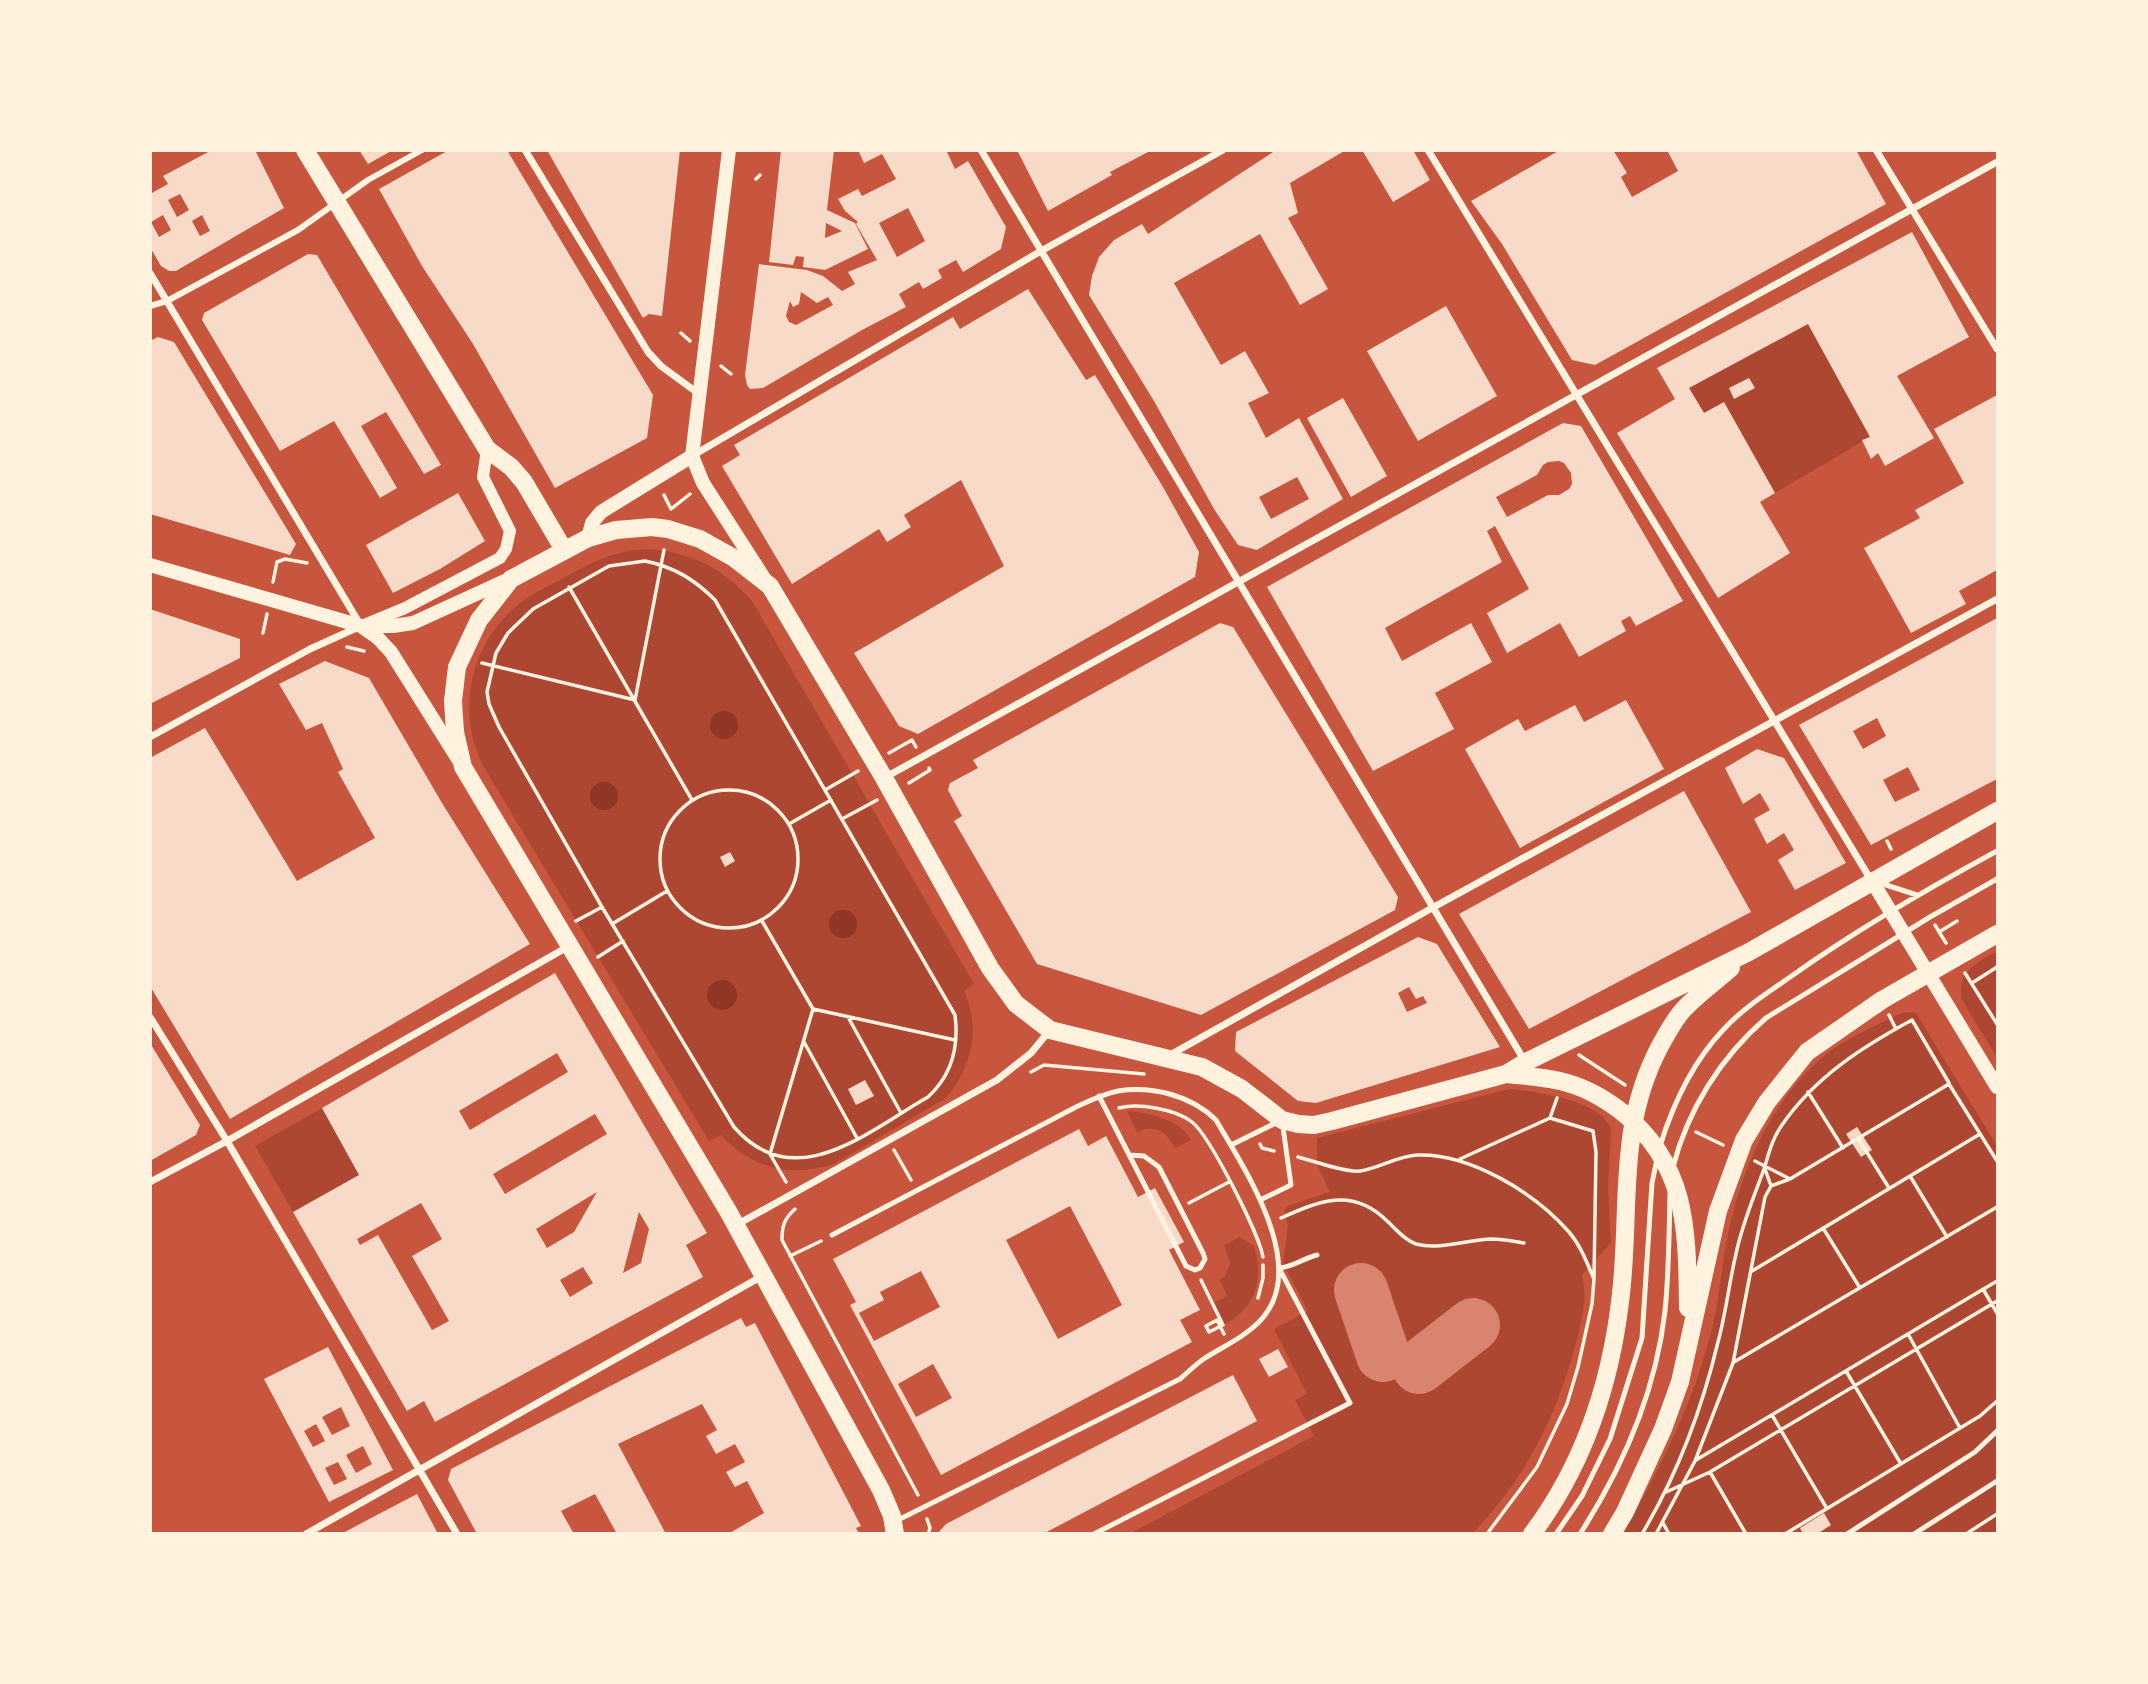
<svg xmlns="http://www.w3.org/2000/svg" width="2148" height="1684" viewBox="0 0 2148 1684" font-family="'Source Serif 4',serif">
	<rect width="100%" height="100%" fill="#c8553d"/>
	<path fill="#ae4732" d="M1808,324l62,113 -95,56 -51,-91 -20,11 -15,-25z
		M647,549c44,3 76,19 105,52l222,383 -10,7c17,38 8,76 -18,107l-112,66c-44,14 -81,5 -113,-29l-12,6 -224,-372c-29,-53 -17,-119 28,-160 13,-12 30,-20 45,-28 32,-18 53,-30 89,-32z
		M1997,951v107l-35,-58c-6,-28 14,-37 35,-49z
		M1904,1012l12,1 81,133v386l-375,2c38,-63 72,-134 90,-205 7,-29 9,-59 15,-89 13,-68 45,-144 102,-188 22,-16 50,-28 75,-40z
		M1509,1089c25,2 95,12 102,41l-3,58 3,55 -29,32c6,25 0,44 -6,68 -20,75 -50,134 -103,190l-344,1 185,-98 -19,-36 12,-6 -33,-65 34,-18 -25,-48 5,-37 -4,-16 4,-4 42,-14 -13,-27v-27z
		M322,1108l37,67 -66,37 -38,-66z
		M1127,1111c23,2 52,8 64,29l-16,8c-9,-17 -19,-24 -38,-16z
		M1240,1237l14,9c10,33 2,62 -29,78l-11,-21 13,-7 -7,-16 6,-5 4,-12 -6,-18z"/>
	<path fill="#8f3625" d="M710 725a14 14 0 1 1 28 0a14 14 0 1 1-28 0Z
		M590 796a14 14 0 1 1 28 0a14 14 0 1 1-28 0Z
		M829 924a14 14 0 1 1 28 0a14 14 0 1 1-28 0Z
		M707 995a15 15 0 1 1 30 0a15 15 0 1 1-30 0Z"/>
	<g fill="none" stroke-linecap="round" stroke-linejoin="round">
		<path stroke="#d8846e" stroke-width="54" d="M1361,1290l22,65
			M1419,1367l54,-42"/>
	</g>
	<path fill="#f7dbc8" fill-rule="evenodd" d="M212,150h43l29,58 -108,63h-7l-8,-5 -11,-19v-53l18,-10 -5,-8zM180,194l9,16 -12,7 -9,-17zM163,215l8,15 -12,7 -8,-15zM202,215l8,16 -10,5 -8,-15z
		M359,150h34l-25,14z
		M449,150h58l146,245 -6,43 -92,50 -82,-144 -51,-78 -43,-77z
		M547,150h133l-18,166 -13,-2 -6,4z
		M781,150h53l-7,60 28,13 13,26 -43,21 -22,-3 1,-10 -8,-1 -3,9 -24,-3zM826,223l16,8 -17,7z
		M858,150h88l9,19 13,-8 38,66 -5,22 -38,23 -7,-12 -18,10 4,8 -19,11 -4,-7 -20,12 7,13 -44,23 -99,58 -13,1 -3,-4 -2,-10 14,-111 48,6 16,6 19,15 13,-7 -7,-12 29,-12 -21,-36 2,-2 -13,-11 -7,-12 20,-10 4,7 34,-17 -14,-25 -18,9zM908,208l17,33 -28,16 -18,-34zM801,292l16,11 11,-6 5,8 -37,20 -7,-3 -3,-6 4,-15 3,6 6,-3z
		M1017,150h135l-42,22 2,3 -64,36z
		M1271,150h75l-56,33 8,30 -10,5 40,71 -28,16 -40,-71 -86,49 47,82 24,-14 24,42 -21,10 18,35 33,-20 44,81 -86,51 -19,-5 -24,-36 -60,-108 -65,-106 3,-19 7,-19 15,-17 28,-16 6,10 125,-82zM1297,477l12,22 -38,20 -12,-22z
		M1362,150h51l17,30 -37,22z
		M1560,150h53l14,23 -6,4 11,20 46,-26 -11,-21h189l30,54 -291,161 -23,-5 -70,-116 -31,-43z
		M1912,232l57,105 -72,39 37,62 -49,28 -7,-13 -7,6 -9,-19 8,-3 -62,-113 -119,64 15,25 20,-11 51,91 -15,9 30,51 -72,45 -101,-165 58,-34 -18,-31z
		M308,254l9,1 124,210 -17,9 -38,-62 -25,14 36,62 -17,10 -46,-77 -54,30 -78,-131 2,-7z
		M1028,289l58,91 9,-5 68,112 36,65 -4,25 -277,157 -19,-8 -45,-73 150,-87 -43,-86 -57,35 7,12 -24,15 -8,-13 -87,55 -70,-118 18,-11 -6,-10 219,-128 7,12z
		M1446,306l51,90 -79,45 -51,-90z
		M158,337l16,5 122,202 -6,11 -140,-41v-173z
		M1749,378l6,10 -21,11 -5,-11z
		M1997,395v175l-38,21 7,13 -55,29 -47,-85 56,-30 -5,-8 49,-27 -30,-54z
		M1343,398l44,78 -36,21 -44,-79z
		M1563,423l18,3 102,175 -47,25 -6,-10 -9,5 5,10 -47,26 -19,-34 -53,30 -20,-40 42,-24 -34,-63 -8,5 15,31 -117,66 17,33 69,-38 21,39 -57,31 19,36 -81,42 -106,-184zM1559,461l5,2 7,10 1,11 -3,5 -10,6h-11l-41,22 -11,-20 41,-22 6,-10 5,-3z
		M458,493l27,48 -45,28 -47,24 -27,-48z
		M150,609l90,30v19l-90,46z
		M1997,618v161l-126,66 -72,-120zM1877,718l9,18 -23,13 -10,-18zM1908,767l12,23 -25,12 -12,-22z
		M1220,623l13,4 165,270 -3,13 -194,105 -164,-51 -83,-143 8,-5 -14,-26 2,-7 28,-15 -5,-8z
		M325,661l44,17 73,125 88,141 -300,175 -80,-133v-228l55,-30 92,153 78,-43 -37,-66 5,-3 -21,-46 -16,7 -27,-46z
		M1626,700l38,69 -144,79 -55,-99 53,-30 7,12 50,-26 9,17z
		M1757,749l27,9 62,105 -51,27 -17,-30 16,-10 -10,-17 -17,11 -13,-25 16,-9 -10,-17 -17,11 -18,-36z
		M1684,791l67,121 -222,117 -70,-115z
		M730,852l5,9 -10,6 -5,-10z
		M1418,937l19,7 63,103 -184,56 -18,-2 -63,-50 1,-19zM1409,987l7,12 7,-3 4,7 -20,9 -9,-19z
		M555,973l152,260 -21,12 17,32 -268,145 -11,-21 -17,10 -114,-199 66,-37 -37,-67zM557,1053l11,19 -98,58 -11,-19zM595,1114l12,20 -102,60 -12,-20zM597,1192l-23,40 -27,16 -11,-19zM421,1203l21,36 -30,17 37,65 -17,9 -54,-95 -18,10 -3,-6zM639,1212l10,17 -8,34 -18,10zM583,1267l10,16 -23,14 -10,-17z
		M150,1043l50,82 -4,10 -46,26z
		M865,1080l9,16 -18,9 -8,-16z
		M1857,1127l15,23 -11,7 -15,-23z
		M1079,1129l9,17 18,-10 32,61 17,-9 29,54 -15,8 31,60 -20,10 12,22 -251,133 -91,-170 6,-3 -23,-43zM1070,1206l52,99 -64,34 -52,-99zM921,1271l19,36 -66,34 -15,-28 25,-13 -4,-8zM933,1364l19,34 -36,19 -18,-33z
		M741,1318l5,9 9,-4 106,203 -5,2 3,6h-131l36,-21 -17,-32 -12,6 -9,-15 19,-10 -10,-18 -19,10 -10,-18 11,-6 -15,-26 -84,40 48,90h-49l-22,-40 -34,17 13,23h-97l-29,-54 3,-11z
		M328,1347l65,123 -64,32 -65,-123zM341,1407l9,19 -18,9 -10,-18zM316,1424l9,17 -12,6 -9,-16zM363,1446l9,18 -16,9 -10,-18zM338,1462l9,17 -13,6 -9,-17z
		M1278,1349l10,18 -19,10 -10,-18z
		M1233,1375l24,46 -214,113h-106l9,-10z
		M417,1494l21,40h-97l32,-17z
		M1824,1513l7,12 -14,9h-14l-3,-6z"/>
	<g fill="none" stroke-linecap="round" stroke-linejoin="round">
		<path stroke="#fff3e0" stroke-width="3.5" d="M756,179l4,-4
			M681,333l9,8
			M721,366l10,8
			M664,495l7,14 19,-15
			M645,561c29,6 49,18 70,39l240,415c4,31 -3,60 -27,82 -60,34 -133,100 -194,30l-132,-220 -103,-180 -10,-23 -2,-12 9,-39 12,-20 25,-24 76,-43z
			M273,582l4,-20 8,-3 22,4
			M569,587l123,213
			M263,633l4,-19
			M347,647l17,4
			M482,663l153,37 29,-150
			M889,753l23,-13 4,7
			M909,783l21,-13 -1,-2
			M660 859a69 69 0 1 1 138 0a69 69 0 1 1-138 0Z
			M825,790l33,-19
			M842,819l35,-19
			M789,824l42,-24
			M1887,841l4,8
			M576,921l26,-14
			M762,921l51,88 -43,145 16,28
			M612,924l55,-33
			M1935,925l11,18
			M1939,932l18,-11
			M598,957l25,-16
			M1965,973l32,51
			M1972,983l25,-16
			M813,1009l142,31
			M1889,1015l7,14
			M848,1017l53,96
			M804,1042l53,96
			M1579,1055l46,30
			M1031,1072l13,-7 100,9
			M1808,1092l35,56
			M1119,1108c19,-5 57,1 73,14 18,14 67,112 71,135
			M1696,1132l27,13
			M1858,1138l31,50
			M1260,1144l2,4 12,3
			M894,1150l17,30
			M1298,1157c16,4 48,16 62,14 19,-3 38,-15 57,-16 53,-2 118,38 152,77 12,14 18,31 25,47
			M1460,1159l90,-41
			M1755,1161l35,18 159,-95 48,77
			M1765,1169l6,17
			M1910,1176l37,61
			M1189,1203l40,-21
			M795,1209c-11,10 -13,17 -13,31l136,255
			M1281,1218c38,-17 71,-31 105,2 9,8 18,20 30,24 24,6 51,-4 75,-5 11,0 22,2 33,4
			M1823,1228l37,60
			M790,1256l31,-15
			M1752,1271l228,-137
			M1201,1280l22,45 -14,7 -3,-6 11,-6 7,14
			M1983,1289l14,24
			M1258,1298l5,-20v-13
			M1908,1334l52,94
			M1734,1362l263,-155
			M1846,1371l55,93
			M1772,1415l54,92
			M1696,1460l301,-179
			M1710,1472l36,62
			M1664,1493l46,-21 287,-171
			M927,1519l3,9 -2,6
			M1663,1523l6,11
			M1487,1534l50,-67 30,-63 11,-37 14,-63 2,-25 2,-127 -3,-21 -43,-13 7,-20
			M1642,1534c35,-59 60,-125 76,-192 8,-29 11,-59 18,-88 6,-30 18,-57 28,-85 5,-16 8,-30 18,-44 33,-48 80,-78 130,-105l37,63
			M1656,1534l39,-73 38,-98 32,-166 6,-11 19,-7
			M1785,1534l195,-118 17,-15
			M1966,1534l31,-20"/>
		<path stroke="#fff3e0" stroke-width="5" d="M1880,883l37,12
			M1099,1096l87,170 9,4 5,-2 5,-9 -2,-6 -44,-86 -15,-11 -15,-1
			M1231,1145l51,-25 9,65 -31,15
			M1660,1146c13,-42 32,-83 63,-116 20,-22 46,-38 70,-55 66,-47 134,-86 204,-124
			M1673,1167c15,-58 48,-110 93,-149l164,-101 67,-38
			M832,1235l244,-128c13,-6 27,-13 42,-16 34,-5 73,4 98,29 29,50 96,149 43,202 -16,16 -35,24 -54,36 -9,6 -17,14 -25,21l-284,142
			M1279,1268c14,-1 25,-10 38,-13
			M1094,1534l256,-131 -71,-135
			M1556,1534l26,-38 28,-57 32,-101 10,-155 5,-24
			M1580,1534c43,-67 76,-144 85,-223 4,-38 4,-78 5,-117
			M1847,1534l128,-82 22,-21
			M1914,1534l83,-53"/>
		<path stroke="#fff3e0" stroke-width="6" d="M150,306l17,-5 131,-71 70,-50 54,-30"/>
		<path stroke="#fff3e0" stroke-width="7" d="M525,150l123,202 13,14 38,28
			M981,150l543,910
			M1428,150l443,730
			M1876,150l121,199
			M150,273l211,353 -51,23 -160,88
			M692,456l349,-205 182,-101
			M884,778l1113,-616
			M150,1017l77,124 230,393
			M1170,1055l262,-147 565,-309
			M150,1182l77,-41 344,-196
			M738,1224l259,-144 34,-27 19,-23
			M306,1534l458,-259"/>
		<path stroke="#fff3e0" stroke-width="12" d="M364,625l41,-17 95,-50 6,-9 4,-18 -27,-54 4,-28"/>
		<path stroke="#fff3e0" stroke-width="14" d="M692,456l37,-306
			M692,456l11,27 61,95
			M588,538l4,-15 9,-11 91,-56
			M150,565l211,61h32l20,-3 96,-44
			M361,626l17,12 13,14 67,107
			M1872,881l125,206"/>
		<path stroke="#fff3e0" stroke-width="18" d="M305,150l182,299 24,18 13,15 40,68
			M1506,1074c18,2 36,3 54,7 22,5 44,17 62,31 66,53 65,118 66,196
			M895,1534l-3,-18 -11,-26 -153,-279 -265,-444 -8,-35 -2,-31 4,-34 22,-47 32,-41 77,-41 28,-8 36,-3 16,2 32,10 34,19 36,28 114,192 106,190 26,36 34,26 152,37 40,22 40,31 16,4 16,1 18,-4 174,-47 20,-12 223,-110 248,-141
			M1532,1534c51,-68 78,-149 88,-232 12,-90 -5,-171 40,-256 7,-12 13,-25 23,-36 14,-15 32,-28 48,-42
			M1612,1534l13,-22 38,-83 17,-47 38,-171 26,-71 23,-38 40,-50 75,-52 115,-66"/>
	</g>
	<rect width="2148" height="1684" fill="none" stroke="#fff3e0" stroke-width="304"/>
</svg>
